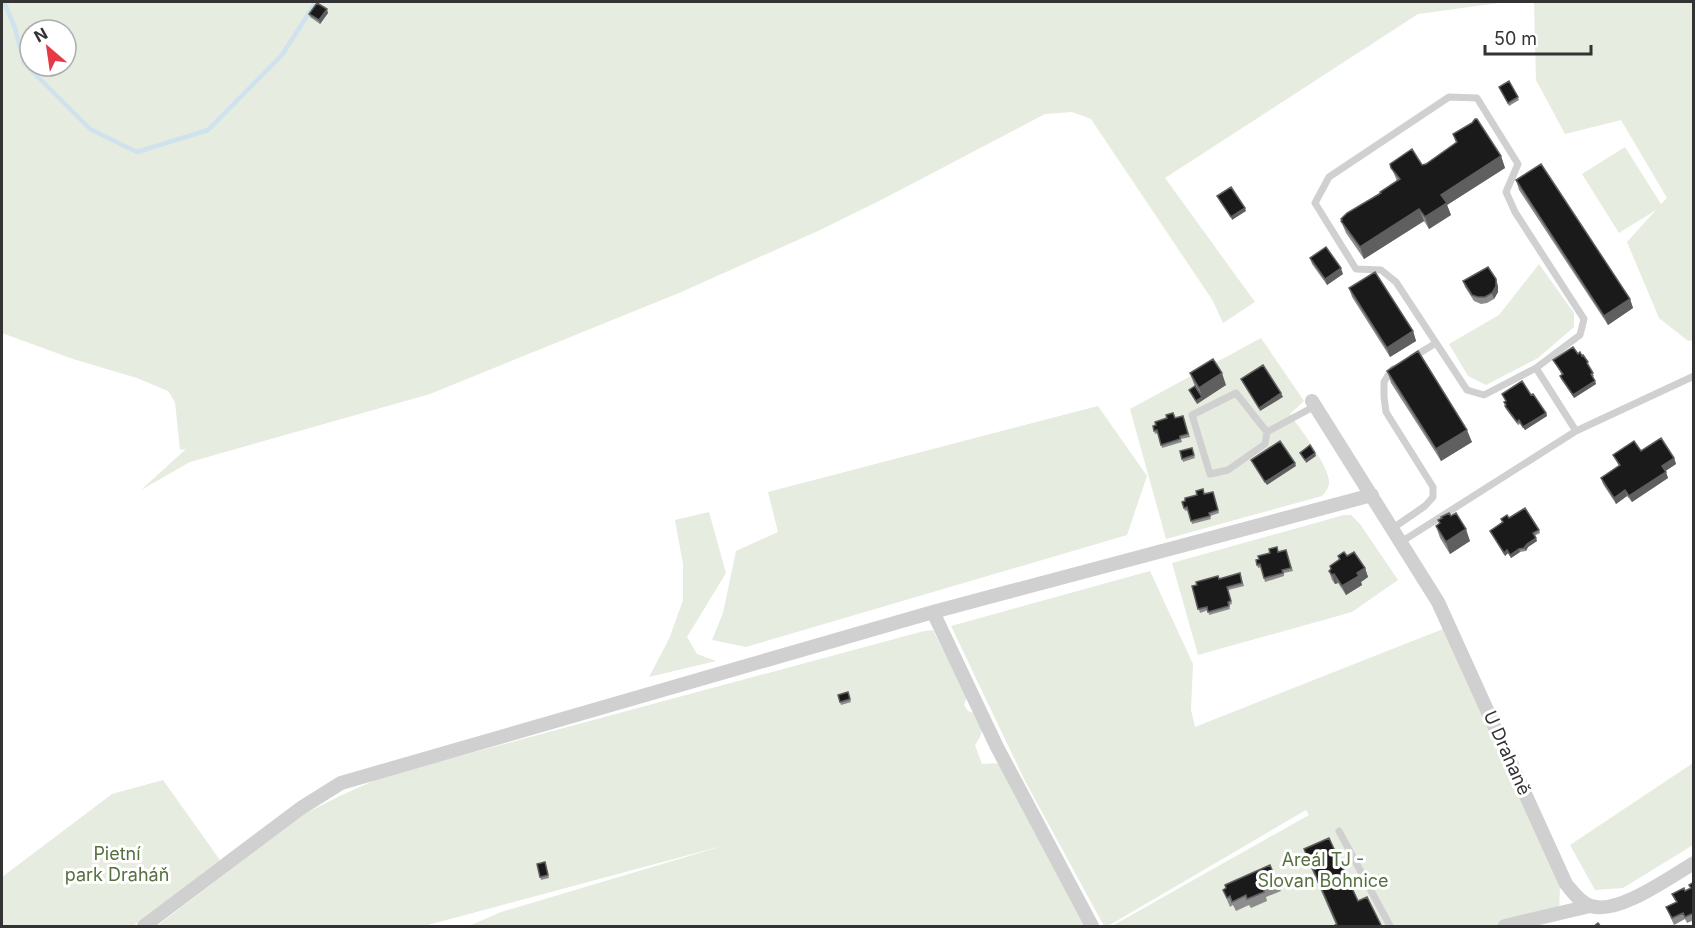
<svg xmlns="http://www.w3.org/2000/svg" width="1695" height="928" viewBox="0 0 1695 928" font-family="Inter,sans-serif">
	<rect width="100%" height="100%" fill="#fff"/>
	<path fill="#e6ecdf" fill-rule="evenodd" d="M2,2h1504l-88,12 -253,164 90,124 -32,21 -10,-22 -122,-182 -19,-7 -27,2 -162,85 -65,32 -139,62 -249,101 -240,68 -49,28 45,-41 -6,1 -5,-48 -7,-11 -31,-13 -64,-19 -71,-26zM30,30h36v36h-36z
		M1534,2h159v338l-5,1 -29,-23 -32,-76 29,-32 -37,23 -37,-59 43,-27 36,57 6,-6 -46,-78 -56,14 -29,-54z
		M1539,264l35,49v14l-36,31 -52,27 -18,-9 -19,-32 50,-29z
		M1261,338l43,63 -14,13c10,15 41,54 39,70 -1,5 -4,9 -7,12l-156,43 -36,-130z
		M1098,406l49,70 -20,59 -381,112 -34,-7 11,-27 13,-62 42,-19 -10,-40z
		M709,512l17,61 -39,64 10,17 19,7 -67,16 20,-38 14,-39v-36l-8,-44z
		M1344,515h7l9,9 38,56 -46,32 -154,43 -26,-92z
		M1150,571l43,93 -2,46 4,17 248,-98 117,256 -1,30 -46,11h-401l197,-111 -3,-5 -198,116h-4l-79,-145 -74,-155z
		M933,630l34,67 -3,8 4,6 8,3c7,14 8,19 -1,31l7,19 20,-1 85,163h-618l32,-14 225,-67 -302,81h-267l145,-111 40,-20 40,-18 542,-146z
		M1693,763v82l-70,43 -28,2 -25,-45z
		M163,780l57,80 -87,66h-129l-2,-3v-46l110,-83z"/>
	<g fill="none" stroke-linecap="round" stroke-linejoin="round">
		<path stroke="#cfe2ee" stroke-width="4.5" d="M4,2l11,26 9,35 66,66 47,23 71,-22 74,-75 34,-53"/>
		<path stroke="#d0d0d0" stroke-width="7" d="M1449,97l28,1 41,66 -12,28 9,20 69,107 -4,16 -44,33 -52,27 -17,-5 -71,-108 -15,-12 -25,-1 -41,-66 14,-26z
			M1413,357l23,-14
			M1536,368l40,63
			M1267,432l-2,12 -37,26 -18,4 -18,-59 44,-22 31,39 48,-26
			M1393,528l32,-22 8,-9v-10l-47,-75 -2,-15v-15l6,-10 3,-3
			M1401,542l175,-111 118,-55
			M1339,831l51,95"/>
		<path stroke="#d0d0d0" stroke-width="14" d="M1312,401l126,201 128,282c7,8 14,19 25,22 27,9 79,-29 103,-43
			M933,612l64,135 95,179
			M144,926l157,-118 40,-25 592,-171 439,-117
			M1505,926l85,-20"/>
	</g>
	<path fill="#8c8c8c" d="M328,13l-8,11 -10,-7 -1,-3z
		M1499,87l19,10 1,3 -10,6z
		M1453,134l48,22 4,12 -58,37 4,10 -22,14 -5,-8 -60,38 -18,-26 -5,-12 56,-40 -7,-17 32,1 4,-1 30,-21z
		M1516,180l114,119 3,9 -25,17 -89,-135z
		M1310,258l33,16 -16,11 -15,-21z
		M1463,281l35,5v6l-4,7 -7,4 -6,1 -7,-3 -9,-14z
		M1349,288l64,43 3,10 -26,16 -38,-60z
		M1578,354l10,8v3l6,11 -2,1 4,7 -22,14 -13,-19 -1,-3 2,-1 -9,-15z
		M1387,371l85,71 -31,19 -50,-78z
		M1190,373l36,12 -29,19 -8,-14 6,-3z
		M1502,394l29,1 15,18 1,3 -22,14 -5,-6 -2,1 -12,-16 -2,-7 2,-1z
		M1183,416l7,21 -9,2 1,3 -20,6 -4,-15 -3,1 -2,-8z
		M1192,448l3,10 -12,4 -3,-11z
		M1641,451l33,7 2,6 -11,7 3,7 -36,24 -5,-6 -11,8 -13,-20 -2,-6 18,-12 -6,-11z
		M1213,492l6,21 -9,3 1,3 -19,5 -4,-14 -3,1 -3,-9z
		M1509,518l30,12 1,3 -6,3 3,5 -9,6 -2,4 -6,1 -9,6 -3,-5 -3,3 -15,-25 12,-9 -1,-3z
		M1438,520l32,21 -20,13 -10,-16 -4,-12 4,-2z
		M1286,550l7,21 -9,2v3l-19,6 -4,-15 -3,1 -2,-8z
		M1338,556h9l18,12 3,9 -7,5 1,3 -16,10 -8,-12 -3,1 -3,-4 -3,-9 2,-2 -1,-3 9,-6z
		M1240,573l4,13 -16,4 4,14 -3,1 1,4 -21,6 -1,-5 -8,3 -8,-27z
		M848,692l3,10 -10,3 -1,-3z
		M1304,849l54,52 -22,24 -28,-64z
		M545,862l4,16 -8,2 -4,-16z
		M1277,882l4,9 -15,6 1,4 -16,7 -2,-3 -13,6 -3,-6 -3,2 -7,-17z
		M1694,882v38l-7,3 -2,-4 -11,6 -8,-18 10,-5 -4,-8 13,-3 5,-3 -1,-3z"/>
	<path fill="#5f5f5f" d="M327,9l1,4 -8,11 -1,-4z
		M1501,156l4,12 -58,37 4,10 -22,14 -4,-12 16,-22z
		M1245,208l1,3 -14,9 -1,-3z
		M1419,209l5,12 -60,38 -4,-12z
		M1341,268l2,6 -16,11 -2,-6z
		M1496,279l2,7v6l-4,7 -2,-6z
		M1630,299l3,9 -25,17 -4,-9z
		M1413,331l3,10 -26,16 -3,-9z
		M1222,373l4,12 -23,15 -4,-12z
		M1595,381l1,3 -22,14 -1,-3z
		M1281,393l2,4 -23,14 -1,-3z
		M1202,397l1,3 -6,4 -1,-3z
		M1546,413l1,3 -22,14 -2,-3z
		M1467,430l5,12 -31,19 -5,-12z
		M1315,453l1,3 -10,7 -1,-3z
		M1674,458l2,6 -12,8 -2,-6z
		M1295,463l1,3 -29,19 -2,-3z
		M1666,472l2,6 -36,24 -3,-6z
		M1625,490l2,6 -11,8 -2,-6z
		M1466,529l4,12 -20,13 -4,-12z
		M1536,538l1,3 -9,6 -2,4 -2,-3 3,-4z
		M1519,549l1,3 -9,6 -1,-3z
		M1507,550l1,3 -3,3 -1,-3z
		M1365,568l3,9 -7,5 1,3 -16,10 -4,-9 15,-13z
		M1334,574l4,9 -3,1 -3,-9z"/>
	<path fill="#1a1a1a" stroke="#5f5f5f" stroke-width="1.5" d="M317,3l10,6 -8,11 -10,-6z
		M1509,81l9,16 -10,6 -9,-16z
		M1475,119h2l24,37 -60,39 6,8 -22,14 -6,-8 -59,38 -19,-26 1,-1 -1,-1 6,-6 34,-20 -1,-1 20,-13 -9,-11 -1,-4 22,-15 10,16 4,-1 31,-22 -4,-8 19,-11z
		M1541,164l89,135 -26,17 -88,-136z
		M1231,187l14,21 -14,9 -14,-21z
		M1326,247l15,21 -16,11 -15,-21z
		M1488,267l8,12v7l-4,7 -7,4h-7l-6,-2 -9,-14z
		M1375,272l38,59 -26,17 -38,-60z
		M1573,347l5,7 2,-2 2,4 1,-1 5,7 -1,1 6,10 -2,1 4,7 -22,14 -13,-19 3,-2 -10,-14z
		M1418,351l49,79 -31,19 -49,-78z
		M1213,359l9,14 -23,15 -9,-15z
		M1263,365l18,28 -22,15 -18,-29z
		M1522,381l9,14 2,-1 13,19 -23,14 -4,-7 -2,2 -12,-16 1,-1 -2,-3 2,-1 -4,-7z
		M1195,386l7,11 -6,4 -7,-11z
		M1173,413l2,5 8,-2 5,18 -8,2v3l-19,6 -4,-15 -3,1 -1,-5 3,-1 -1,-3 12,-4 -1,-3z
		M1661,438l13,20 -12,8 4,6 -37,24 -4,-6 -11,8 -13,-20 19,-13 -7,-10 21,-14 7,10z
		M1280,441l15,22 -30,19 -14,-22z
		M1310,445l5,8 -10,7 -5,-7z
		M1192,448l2,7 -12,4 -2,-8z
		M1203,489l1,5 9,-2 5,18 -9,3 1,3 -19,5 -4,-14 -3,1 -2,-6 3,-1v-3l12,-3 -1,-4z
		M1525,508l14,22 -6,3 3,5 -9,6 -3,4 -5,1 -9,6 -3,-5 -3,3 -14,-22 13,-9 -2,-3 6,-4 2,3z
		M1449,513l2,3 5,-3 10,16 -20,13 -10,-16 4,-3 -2,-3 4,-2 -1,-1z
		M1277,547l1,5 8,-2 5,18 -9,2 1,3 -19,5 -4,-14 -3,1 -1,-5 3,-1 -1,-3 12,-3 -1,-4z
		M1344,552l3,4 7,-4 11,16 -8,5 2,3 -17,10 -8,-12 -2,1 -3,-4 2,-2 -1,-3 10,-7 -2,-3z
		M1240,573l2,10 -15,4 4,14 -3,1 1,4 -21,6 -1,-5 -9,2 -6,-23 5,-1 -1,-3 22,-6 1,3z
		M848,692l2,7 -10,3 -2,-7z
		M1329,838l29,63 9,-4 15,30h-50l5,-3 -33,-75z
		M545,862l3,13 -8,2 -3,-13z
		M1270,865l7,17 -14,6 1,4 -17,7 -1,-4 -14,7 -2,-6 -3,2 -4,-8 3,-2 -1,-3z
		M1694,882v31l-9,4 -2,-4 -11,5 -6,-11 11,-5 -5,-8 12,-6 1,3 6,-3 -2,-3z
		M1598,923l3,4h-8z"/>
	<g text-anchor="middle" stroke-width="6" stroke-linejoin="round" paint-order="stroke">
		<g font-size="18" fill="#333" stroke="#fff">
			<text transform="translate(1507 753) rotate(66)" y="6">U Drahaně</text>
		</g>
		<g font-size="18" fill="#56703f" stroke="#fff">
			<text x="117" y="860">Pietní<tspan x="117" dy="21">park Draháň</tspan></text>
			<text x="1323" y="866">Areál TJ -<tspan x="1323" dy="21">Slovan Bohnice</tspan></text>
		</g>
	</g>
	<rect width="1695" height="928" fill="none" stroke="#333333" stroke-width="6"/>
	<g transform="translate(48 48) rotate(331)"><circle r="28" fill="#ffffff" stroke="#adadad" stroke-width="1.5"/>
	<path d="M0-4.5L10 22L0 15L-10 22Z" fill="#e63946"/>
	<text y="-9" font-size="16" font-weight="bold" text-anchor="middle" fill="#333333">N</text>
	</g>
	<path d="M1485 45v9h106v-9" fill="none" stroke="#333333" stroke-width="3"/>
	<text x="1494" y="45" font-size="18" fill="#333333" stroke="#ffffff" stroke-width="4.5" paint-order="stroke">50 m</text>
</svg>
